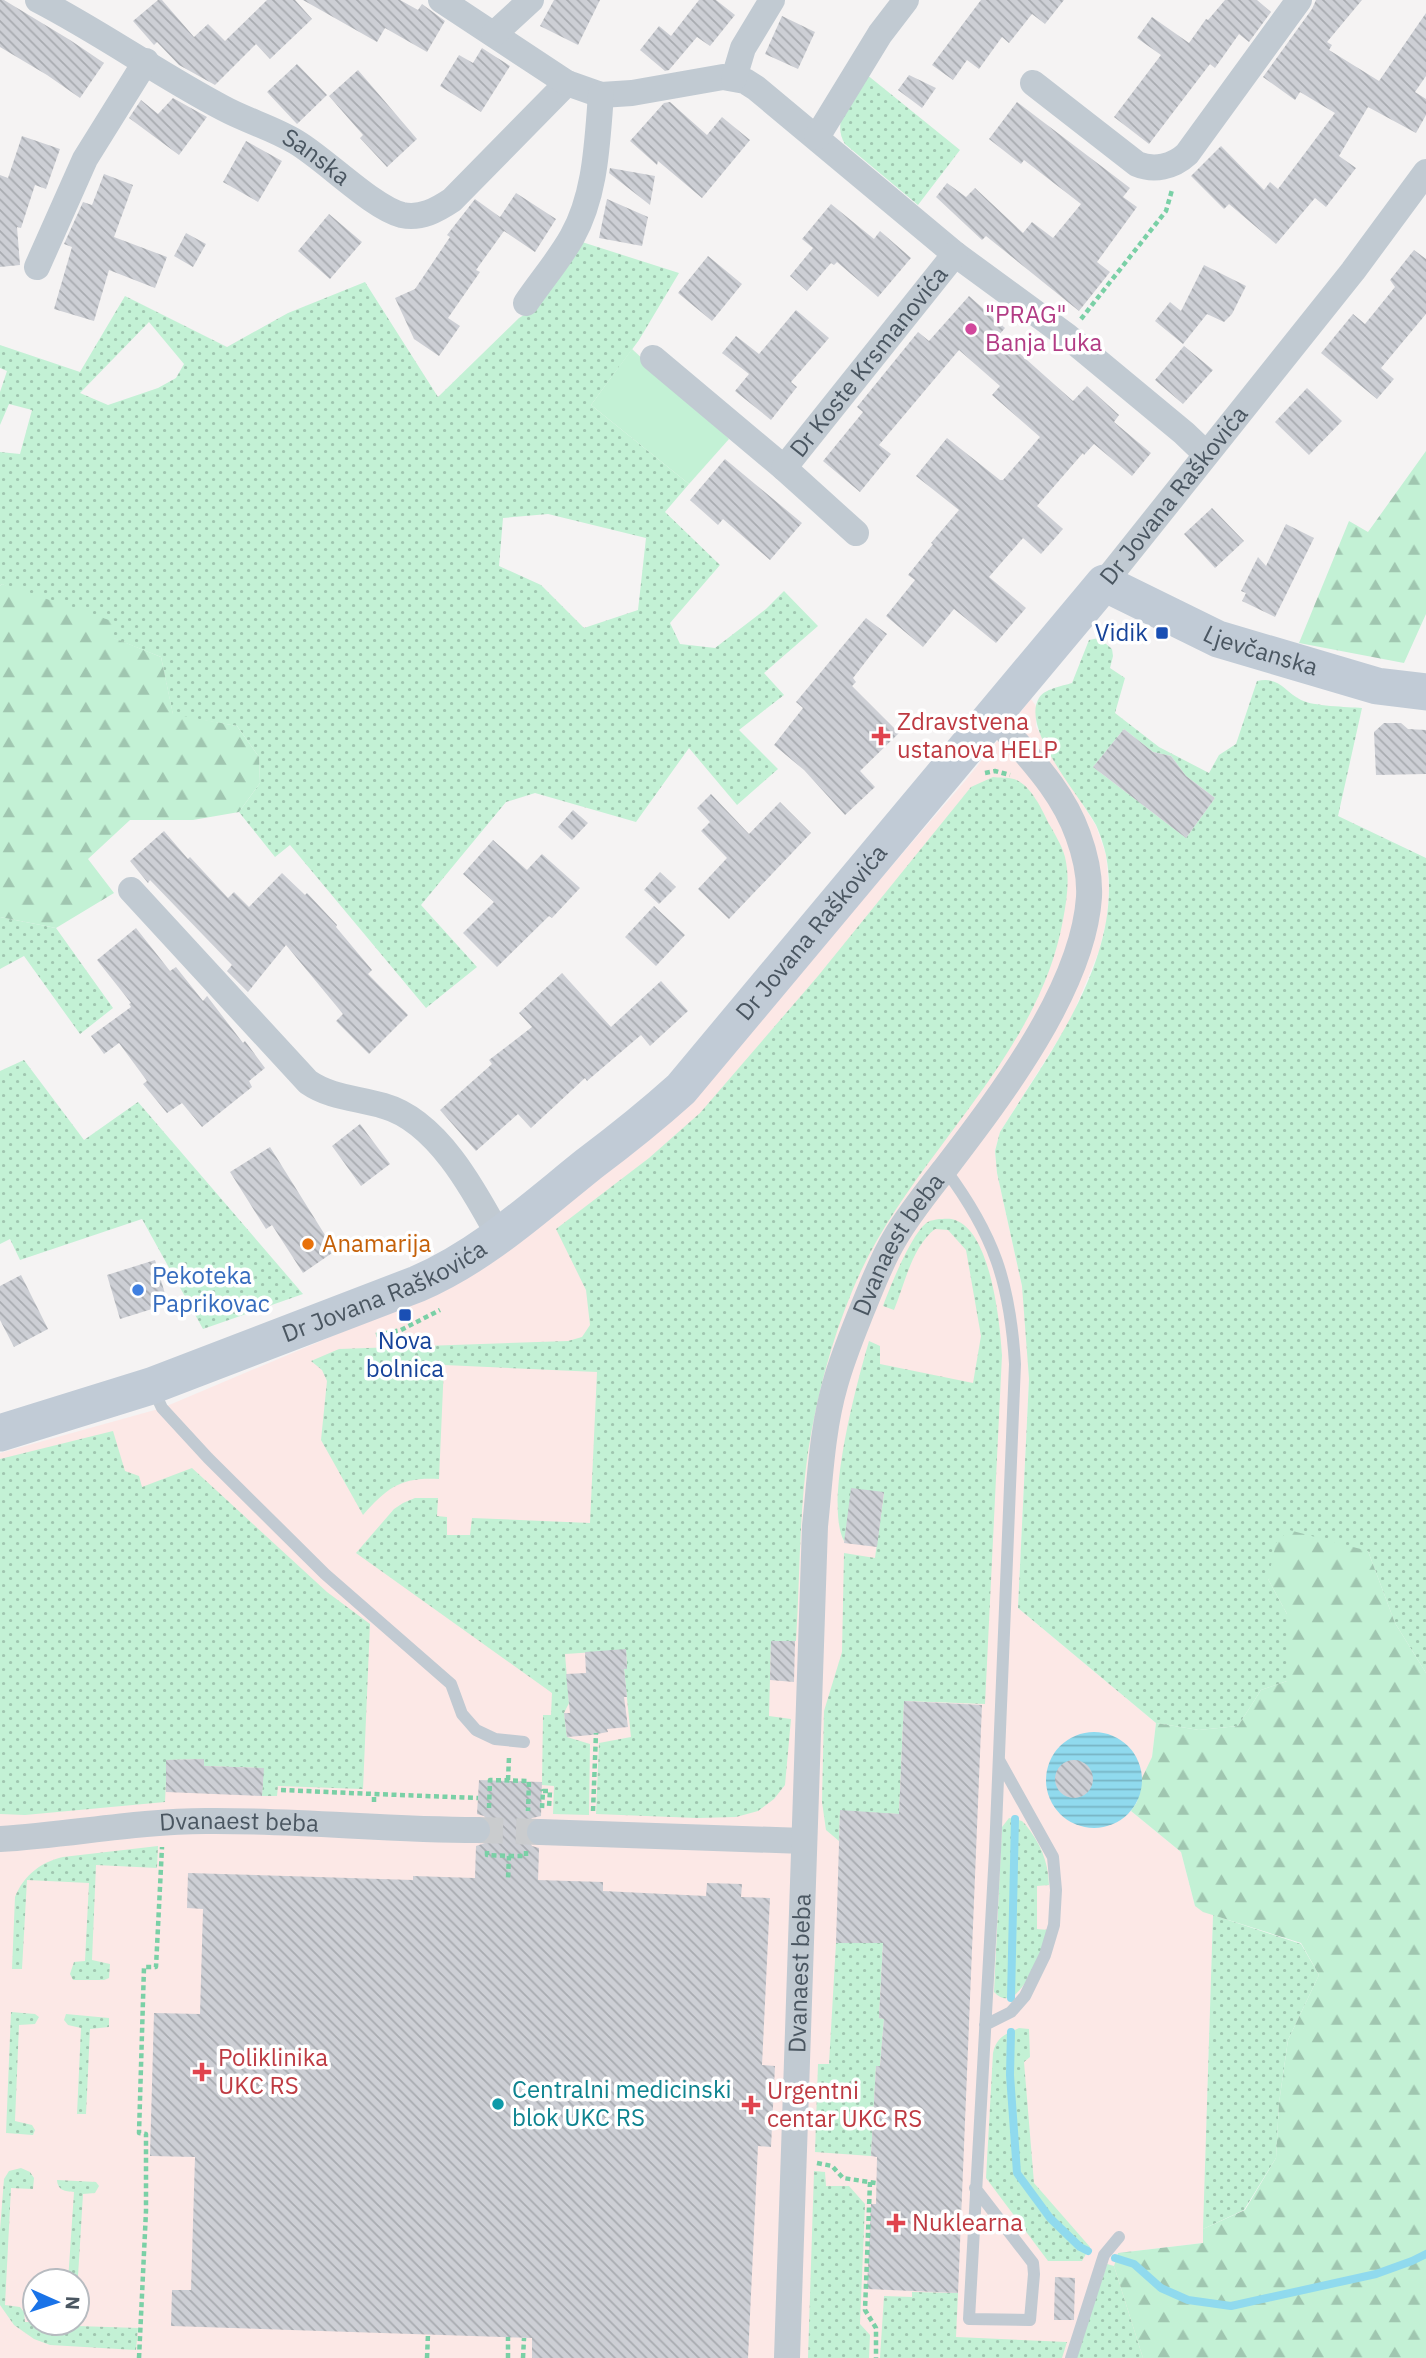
<svg xmlns="http://www.w3.org/2000/svg" width="1426" height="2358" viewBox="0 0 1426 2358" font-family="'IBM Plex Sans',sans-serif">
	<defs>
		<pattern id="grass-dots" width="8" height="8" patternUnits="userSpaceOnUse" patternTransform="scale(1.75)"><rect width="8" height="8" fill="#c3f1d5"/><path d="M2 2h.1M6 6h.1" fill="none" stroke="#a0c6b0" stroke-width="1.8" stroke-linecap="round"/></pattern>
		<pattern id="forest-firs" width="22" height="20" patternUnits="userSpaceOnUse" patternTransform="scale(1.75)"><rect width="22" height="20" fill="#c3f1d5"/><path d="M5 1l3.5 6h-7zM16 11l3.5 6h-7z" fill="#a0c6b0"/></pattern>
		<pattern id="water-rules" width="6" height="5" patternUnits="userSpaceOnUse" patternTransform="scale(1.75)"><rect width="6" height="5" fill="#90daee"/><path d="M0 2.5h6" fill="none" stroke="#78b4c4"/></pattern>
		<pattern id="building-back-hatch" width="6" height="6" patternUnits="userSpaceOnUse" patternTransform="scale(1.75)"><rect width="6" height="6" fill="#cdcfd5"/><path d="M-1 5l2 2M0 0l6 6M5-1l2 2" fill="none" stroke="#a8abb0"/></pattern>
	</defs>
	<rect width="100%" height="100%" fill="#f5f3f3"/>
	<path fill="#fce8e6" fill-rule="evenodd" d="M1031,699l5,7v21l60,99 10,29 3,33 -2,30 -8,33 -29,70 -70,111 -5,19 2,22 25,113 4,31 3,62 -11,229 138,115 -4,34 -21,54 50,41 14,54 18,9 -10,328 -85,10 -3,5 28,100h-1143v-905l162,-45 270,-114 291,-233 242,-280zM35,2281h42v42h-42z"/>
	<path fill="url(#grass-dots)" fill-rule="evenodd" d="M866,74l94,76 -42,55 -73,-61c-15,-23 9,-49 21,-70z
		M582,242l97,31 -40,67 -48,65 98,79 -24,28 55,53 -50,58 10,21 35,4 51,-39 18,-18 34,35 -54,47 20,22 -45,35 39,39 -41,36 -48,-57 -53,74 -101,-29 -29,9 -85,103 56,62 -51,41 -136,-163 -15,12 -36,-45 21,-29 -1,-26 -22,-31 -64,-11 -12,-58 -48,-19 -111,-54 -2,2v-134l20,2 12,-44 -23,-6 -9,21v-33l7,-21 -7,-3v-23l80,27 45,-76 102,51 61,-34 77,-31 73,115 81,-79 20,-12zM149,322l35,42 -8,14 -18,10 -50,17 -28,-12zM548,514l98,24 -8,72 -54,18 -43,-43 -42,-19 4,-48z
		M1099,638l13,11 1,7 -3,12 15,10 -10,35 44,34 50,26 10,-18 17,-11 21,-63c22,-5 27,10 44,19 11,6 47,7 61,8l-24,108 88,42v815l-31,-50 -27,-72 -100,28 19,35v67l-26,9 -23,36 -39,4 -43,-7 -138,-115 11,-229 -7,-93 -25,-113 -2,-22 5,-19c50,-80 125,-176 106,-277 -2,-9 -6,-21 -10,-30 -15,-28 -76,-96 -57,-127 5,-9 23,-12 33,-15l17,-43zM1124,729l29,23 18,4 15,20 29,22 -29,40 -93,-71z
		M993,777c6,1 14,0 21,2 16,5 28,30 35,45 6,10 13,22 16,33 5,21 2,42 -2,63 -26,143 -156,238 -210,369 -22,52 -36,107 -45,163 -9,62 -8,127 -12,189h-25l-2,75 22,3 -6,66 -11,14 -16,12 -22,6 -39,1 -101,-4 3,-71 32,-6 -7,-68 3,-1 -1,-18 -61,4 4,49 -5,10 3,24 23,7 -1,71 -36,-1 1,-28 -12,-1 1,-70h8l1,-22 -196,-140 38,-44 9,-6 12,-5h23l-1,18 10,1v18h23l2,-17 118,5 7,-151 -153,-7 -5,114c-38,-2 -51,8 -76,36l-42,-75 6,-59 -5,-11 -11,-9 28,-12 229,-8 14,-4 8,-12 -4,-35 -30,-61 93,-71 51,-45 118,-137 153,-189z
		M0,917l56,11 57,80 -33,26 -56,-78 -24,13z
		M24,1060l60,80 54,-38 165,192 -100,35 -61,-110 -122,41 -10,-21 -10,5v-173z
		M939,1219c4,0 12,-1 16,1 36,12 45,103 47,135l-17,349 -81,-3 -5,113 -59,-3 -1,30 -13,-11 -4,-28 2,-91 18,-59 2,-99 31,5 9,-65 -40,48c-20,-38 13,-158 25,-200l11,5v18l93,19 8,-47 -15,-86 -18,-20 -13,-1c-23,18 -30,54 -41,81l-11,-4c6,-17 30,-76 45,-84 3,-2 7,-2 11,-3z
		M113,1431l12,40 14,5 3,11 50,-19 135,124 43,32 -7,165 -85,-3 -1,10h-15l1,-28 -59,-2v-7l-37,1 -2,42 -140,13 -25,-1v-355z
		M1009,1818l13,3 3,3c15,19 23,36 24,61l-12,1v43l12,1c-7,17 -30,90 -55,62l8,-165z
		M158,1846l-1,22 -61,-3 -4,95 18,4 -1,14 -5,2h-31l-3,-6 4,-12 11,-1 4,-78 -62,-3 -5,89h-10l3,-72c9,-22 26,-35 48,-40z
		M1213,1915l88,29 18,31 -31,65 -9,63 -3,55 -32,52 -41,19z
		M836,1943h47l-4,75 5,1 -4,47h-4l-5,90 -56,-4 3,-88h11z
		M11,2012l24,2 4,3 -4,7 -16,1 -4,96 17,4 3,5 -2,5 -27,-2z
		M66,2014l43,4v9l-19,2 -4,85h-9l4,-86 -13,-3 -4,-5z
		M1019,2028l10,1 1,28 -6,5 10,121 56,64 -8,14h-34l-62,-83 7,-125c3,-15 12,-19 26,-25z
		M21,2168l9,4 4,6 -1,11 -22,-1 -6,117 15,2 4,5 1,10 52,1v-8l1,11 60,2 -2,22 -86,-5 -16,-6 -20,-14 -14,-20v-75l4,-51 5,-8z
		M814,2171l11,1 1,14h23l16,18 -5,120 10,11 -1,23h-61z
		M57,2180l39,2 3,4 -4,7 -12,1 -6,99v-12h-9l6,-89c-9,-1 -16,-1 -17,-12z
		M1107,2264l7,2 29,92h-67z
		M912,2292l46,1 -2,44 111,5 -5,16h-182l4,-62 28,1z"/>
	<path fill="url(#forest-firs)" d="M1426,451v163l-22,49 -105,-20 50,-122 19,11z
		M2,584l110,37 2,17 47,19 12,57 64,12 22,31 1,26 -21,29 -46,8h-63l-42,39 26,34 -58,35 -56,-11v-331z
		M1289,1530l79,21 27,72 31,50v685h-283l-29,-92 4,-13 85,-10v-14l42,-19 31,-52 3,-55 9,-63 31,-65 -18,-32 -98,-31 -8,-6 -14,-54 -50,-41 6,-9 5,-24 10,-21 4,-34 43,7 39,-4 23,-36 26,-9v-67l-19,-35 8,-36z"/>
	<path fill="#c3f1d5" d="M632,349l97,90 -40,45 -98,-79z"/>
	<path fill="url(#water-rules)" d="M1046 1780a48 48 0 1 1 96 0a48 48 0 1 1-96 0Z"/>
	<g fill="none" stroke-linecap="round" stroke-linejoin="round">
		<path stroke="#90daee" stroke-width="8" d="M1011,1998l4,-179
			M1011,2032l-1,43 7,98 33,45 30,29 8,4
			M1115,2258l19,6 27,24 27,12 43,6 145,-32 36,-13 14,-7"/>
	</g>
	<path fill="url(#building-back-hatch)" d="M0,0h4l66,40 34,23 -24,35 -33,-23 -47,-28z
		M158,0h4l32,37 14,-13 17,17 42,-41h28l17,19 -42,40 -14,-15 -41,41 -36,-20 -22,-23 -3,3 -21,-24z
		M303,0h97l18,10 4,-6 23,17 -18,31 -42,-24 -8,14z
		M554,0h46l-22,45 -38,-19z
		M699,0h17l19,15 -25,31 -13,-9 -28,33 -4,1 -25,-21 19,-24 12,10z
		M981,0h83l-19,24 -13,-10 -23,29 -7,-6 -23,32 -12,-9 -14,20 -21,-15z
		M1225,0h32l14,12 -22,30 -10,-8 -24,34 -5,-4 -61,80 -35,-27 47,-62 -24,-17 15,-21 37,26 17,-24 2,1z
		M1316,0h46l-35,42 5,3 -3,5 50,31 47,-68v63l-11,16 11,7v16l-10,18 -48,-26 -29,49 17,12 -30,39 -11,-9 -39,46 -47,-40 -5,5 -33,-33 30,-30 43,44 6,-8 8,7 57,-76 -35,-21 -5,8 -32,-23 49,-68z
		M782,16l33,16 -17,37 -33,-15z
		M482,48l28,18 -29,46 -41,-26 19,-31 14,8z
		M297,64l30,31 -30,29 -30,-32z
		M358,70l59,69 -30,28 -27,-29 3,-3 -34,-39z
		M909,75l27,13 -14,20 -24,-18z
		M173,98l34,19 -28,38 -50,-37 12,-18 17,14z
		M670,102l37,33 15,-18 28,23 -48,58 -44,-37 -1,4 -27,-24 34,-38z
		M1017,102l113,86 -7,9 14,10 -40,55 13,10 -31,39 -93,-75 -4,4 -46,-43 11,-14 19,14 9,-9 48,45 9,-11 21,16 28,-34 -57,-44 -3,4 -32,-25z
		M22,136l38,13 -14,40 -11,-4 -14,43 -4,-1 3,38 -20,2v-92l8,3z
		M246,141l36,20 -24,41 -35,-20z
		M610,168l45,8 -5,29 -41,-32z
		M104,174l29,11 -19,52 53,20 -12,31 -46,-18 -15,51 -40,-12 18,-62 -8,-3 19,-42 9,3z
		M516,193l40,26 -21,33 -31,-21 -28,39 4,2 -32,46 12,8 -21,30 -25,-17 -19,-41 20,-9 35,-52 -3,-2 28,-36 25,18z
		M607,199l41,18 -6,29 -43,-8z
		M831,204l43,35 6,-8 31,27 -33,39 -41,-35 -3,3 -3,-2 -24,28 -17,-15 23,-28 -11,-9z
		M329,214l33,28 -32,37 -32,-28z
		M186,233l20,11 -13,23 -19,-11z
		M1414,250l12,9v55l-45,54 13,11 -17,20 -56,-46 32,-39 12,10 30,-37 -5,-7z
		M708,256l34,28 -30,37 -34,-28z
		M1204,265l42,21 -14,28 -8,8 -17,-8 -24,30 -28,-23 15,-19 11,9z
		M969,296l36,32 -6,7 74,66 14,-15 32,29 -5,7 37,31 -19,23 -38,-32 -10,11 -1,-2 -46,53 26,23 -22,25 -18,-16 -34,39 37,31 -30,35 -42,-34 -31,38 -37,-31 29,-36 -7,-5 25,-31 -2,-1 28,-33 -43,-34 31,-38 53,42h3l37,-43 -48,-42 8,-9 -41,-36 -80,95 12,9 -31,38 -37,-31 40,-49 -6,-5 61,-75 11,9z
		M796,310l33,28 -38,44 6,5 -26,33 -36,-29 14,-17 -27,-21 14,-17 23,18z
		M1184,346l29,24 -30,34 -28,-24z
		M1307,388l35,33 -33,34 -34,-33z
		M725,459l77,64 -32,37 -47,-41 -5,6 -28,-25z
		M1212,508l32,33 -29,27 -31,-34z
		M1286,524l28,14 -39,79 -33,-16 4,-8 -5,-2 17,-34 8,9z
		M866,618l21,16 -34,44 3,4 -4,4 47,47 -39,38 15,16 -30,28 -41,-45 -30,-25 29,-37 -7,-6z
		M1384,723h17l7,6 18,1v44l-50,1 -2,-43z
		M1124,729l29,23 18,4 15,20 29,22 -29,40 -93,-71z
		M711,794l38,40 31,-32 31,31 -82,86 -31,-30 29,-31 -26,-27 9,-9 -13,-14z
		M573,810l15,13 -16,17 -14,-13z
		M164,831l24,28 2,-2 38,41 6,-6 15,15 33,-34 23,22 2,-2 30,32 -1,2 36,43 -4,4 40,41 -39,39 -33,-33 7,-7 -57,-69 -38,47 -21,-21 5,-6 -82,-85 -2,3 -18,-22z
		M493,840l34,30 15,-16 38,34 -28,30 -3,-2 -52,51 -34,-34 31,-31 -31,-28z
		M660,872l16,15 -17,17 -15,-14z
		M654,906l31,29 -29,31 -31,-29z
		M136,928l34,43 6,-4 27,34 4,-5 36,47 2,-2 20,27 -16,13 3,6 -50,40 -20,-24 -15,10 -24,-29 4,-3 -28,-38 -15,11 -13,-18 40,-29 -2,-3 2,-1 -34,-43z
		M562,973l49,54 50,-46 27,30 -38,35 -9,-11 -54,46 -2,-3 -54,50 -13,-14 -42,37 -36,-41 52,-46 -3,-4 43,-33 -13,-14z
		M360,1124l30,40 -29,22 -29,-40z
		M270,1147l65,104 -32,22 -31,-48 -6,4 -36,-57z
		M155,1260l13,44 -48,15 -13,-44z
		M21,1275l27,54 -34,18 -14,-27v-34z
		M851,1488l33,4 -7,55 -33,-4z
		M771,1641h24l-1,41 -24,-2z
		M626,1649l1,20h-3l3,28h-3l4,30 -21,2 1,3 -17,3 -24,2 -3,-24h6l-4,-39 20,-1 -1,-21z
		M904,1701l78,4 -24,588 -91,-4 4,-85h5l1,-47 -6,-1 5,-90h4l4,-47 -5,-1 4,-75h-47l4,-133 59,4z
		M204,1759v7l60,2 -2,28 -96,-4v-32z
		M1055 1779a19 19 0 1 1 38 0a19 19 0 1 1-38 0Z
		M479,1780l63,2 -1,34 -9,2 -5,5 -3,8 3,9 5,6 7,2 -1,32 65,2v9l103,5 1,-13 35,1 -1,13 29,1 -8,167 13,1 -4,81 -13,-1 -10,212h-216v-20l-361,-12 1,-36h19l4,-133 -45,-1 4,-143 46,1 3,-105 -16,-1 1,-35 225,7v-4l62,2 1,-32 9,-3 5,-4 3,-8 -3,-9 -6,-6 -7,-2z
		M1055,2277l20,1 -1,42h-20z"/>
	<g fill="none" stroke-linecap="round" stroke-linejoin="round">
		<path stroke="#caccce" stroke-width="26" stroke-dasharray="26 13" stroke-linecap="butt" d="M477,1830l63,2"/>
		<path stroke="#7ad0a6" stroke-width="4.5" stroke-dasharray="5 3.5" stroke-linecap="butt" d="M1081,319l85,-108 6,-21
			M985,773l10,-2 15,4
			M376,1335l25,-5 39,-20
			M508,1780l1,-23
			M281,1790l93,4
			M374,1802v-8l104,4
			M489,1808l1,-28 39,1 -1,30
			M542,1808l1,-17h7l-1,16
			M593,1811l3,-78
			M487,1851v4l22,1 -1,23
			M509,1856h17v-5
			M817,2163l15,3 11,12 33,5
			M870,2182l-5,128 11,18v30
			M139,2358l7,-147v-77l-7,-1 5,-166h12l6,-120
			M427,2358l1,-24
			M508,2358v-21
			M523,2358l1,-20"/>
		<path stroke="#c1cad2" stroke-width="12" d="M945,1169c49,66 65,113 70,195l-20,488 -26,467 61,1 4,-46 -1,-11 -58,-75
			M153,1389l9,19 46,50 117,116 126,110 11,30 14,16 19,9 29,3
			M985,2025l26,-13 14,-16 20,-41 9,-30 2,-35 -3,-33 -54,-97
			M1071,2358l33,-103 15,-18"/>
		<g stroke="#c1cad2" stroke-width="26">
			<path id="s1" d="M38,0c64,33 122,75 185,108 24,13 50,20 73,34 29,17 77,66 106,73 19,4 35,-5 50,-15l115,-117"/>
			<path d="M441,0l126,83 34,12 31,-2 91,-16 22,4 11,7 199,166 112,82 117,97 22,21"/>
			<path d="M494,34l37,-34"/>
			<path d="M734,78l9,-30 29,-48"/>
			<path d="M1033,83l104,81c17,7 36,3 50,-10l112,-154"/>
			<path d="M817,137l63,-103 26,-34"/>
			<path d="M37,267l48,-108 61,-98"/>
			<path d="M526,303c15,-22 33,-43 46,-66 24,-43 25,-94 29,-142"/>
			<path d="M653,358l131,110 72,65"/>
			<path id="s2" d="M784,468l171,-214"/>
			<path id="s3" d="M1104,583l249,-312 73,-99"/>
			<path d="M131,890l177,192c23,16 50,16 76,24 53,15 90,84 115,130"/>
			<path d="M540,1832l264,9"/>
			<path id="s4" d="M0,1839c69,-4 137,-18 206,-18 91,-1 181,9 271,9"/>
			<path id="s5" d="M787,2358l28,-832c5,-46 7,-96 20,-141 7,-26 17,-50 27,-75 10,-24 19,-49 33,-72 14,-24 32,-46 49,-68 55,-72 139,-181 145,-273 1,-20 -4,-43 -11,-62 -17,-48 -53,-81 -85,-120"/>
		</g>
		<path stroke="#c1cbd6" stroke-width="37" id="s6" d="M0,1433l151,-47 266,-102c65,-28 117,-76 172,-120 32,-24 62,-48 92,-75l423,-506 114,56 159,47 49,6"/>
	</g>
	<circle fill="#d1479c" stroke="#fff" stroke-width="2.5" cx="971" cy="329" r="7"/>
	<g fill="#1a4fb4" stroke="#fff" stroke-width="2.5">
		<rect x="1155" y="626" width="14" height="14" rx="3.5"/>
		<rect x="398" y="1308" width="14" height="14" rx="3.5"/>
	</g>
	<g fill="#e0444e" stroke="#fff" stroke-width="2.5">
		<path d="M877.5 725.5h7v7h7v7h-7v7h-7v-7h-7v-7h7z"/>
		<path d="M198.5 2061.5h7v7h7v7h-7v7h-7v-7h-7v-7h7z"/>
		<path d="M747.5 2094.5h7v7h7v7h-7v7h-7v-7h-7v-7h7z"/>
		<path d="M892.5 2212.5h7v7h7v7h-7v7h-7v-7h-7v-7h7z"/>
	</g>
	<circle fill="#e8710a" stroke="#fff" stroke-width="2.5" cx="308" cy="1244" r="7"/>
	<circle fill="#3f7fe0" stroke="#fff" stroke-width="2.5" cx="138" cy="1290" r="7"/>
	<circle fill="#0f9aa8" stroke="#fff" stroke-width="2.5" cx="498" cy="2104" r="7"/>
	<g text-anchor="middle" stroke-width="7" stroke-linejoin="round" paint-order="stroke">
		<g font-size="24" fill="#4a5661" stroke="#fff">
			<text dy="8" stroke="none"><textPath href="#s1" startOffset="320">Sanska</textPath></text>
			<text dy="8" stroke="none"><textPath href="#s2" startOffset="136">Dr Koste Krsmanovića</textPath></text>
			<text dy="8" stroke="none"><textPath href="#s3" startOffset="112">Dr Jovana Raškovića</textPath></text>
			<text dy="8" stroke="none"><textPath href="#s6" startOffset="1603">Ljevčanska</textPath></text>
			<text dy="8" stroke="none"><textPath href="#s6" startOffset="976">Dr Jovana Raškovića</textPath></text>
			<text dy="8" stroke="none"><textPath href="#s5" startOffset="1130">Dvanaest beba</textPath></text>
			<text dy="8" stroke="none"><textPath href="#s6" startOffset="410">Dr Jovana Raškovića</textPath></text>
			<text dy="8" stroke="none"><textPath href="#s4" startOffset="240">Dvanaest beba</textPath></text>
			<text dy="8" stroke="none"><textPath href="#s5" startOffset="385">Dvanaest beba</textPath></text>
		</g>
		<g font-size="24" fill="#b23c85" stroke="#fff" text-anchor="start">
			<text x="985" y="323">"PRAG"<tspan x="985" dy="28">Banja Luka</tspan></text>
		</g>
		<g font-size="24" fill="#164399" stroke="#fff" text-anchor="end">
			<text x="1148" y="641">Vidik</text>
			<text x="405" y="1349" text-anchor="middle">Nova<tspan x="405" dy="28">bolnica</tspan></text>
		</g>
		<g font-size="24" fill="#be3a42" stroke="#fff" text-anchor="start">
			<text x="897" y="730">Zdravstvena<tspan x="897" dy="28">ustanova HELP</tspan></text>
			<text x="218" y="2066">Poliklinika<tspan x="218" dy="28">UKC RS</tspan></text>
			<text x="767" y="2099">Urgentni<tspan x="767" dy="28">centar UKC RS</tspan></text>
			<text x="912" y="2231">Nuklearna</text>
		</g>
		<g font-size="24" fill="#c56008" stroke="#fff" text-anchor="start">
			<text x="322" y="1252">Anamarija</text>
		</g>
		<g font-size="24" fill="#366cbe" stroke="#fff" text-anchor="start">
			<text x="152" y="1284">Pekoteka<tspan x="152" dy="28">Paprikovac</tspan></text>
		</g>
		<g font-size="24" fill="#0d838f" stroke="#fff" text-anchor="start">
			<text x="512" y="2098">Centralni medicinski<tspan x="512" dy="28">blok UKC RS</tspan></text>
		</g>
	</g>
	<g transform="translate(56 2302) rotate(93)"><circle r="33" fill="#ffffff" stroke="#b7bbc0" stroke-width="2"/>
	<path d="M0-5L12 26L0 18L-12 26Z" fill="#1a73e8"/>
	<text y="-10" font-size="19" font-weight="bold" text-anchor="middle" fill="#4a5661">N</text>
	</g>
</svg>
